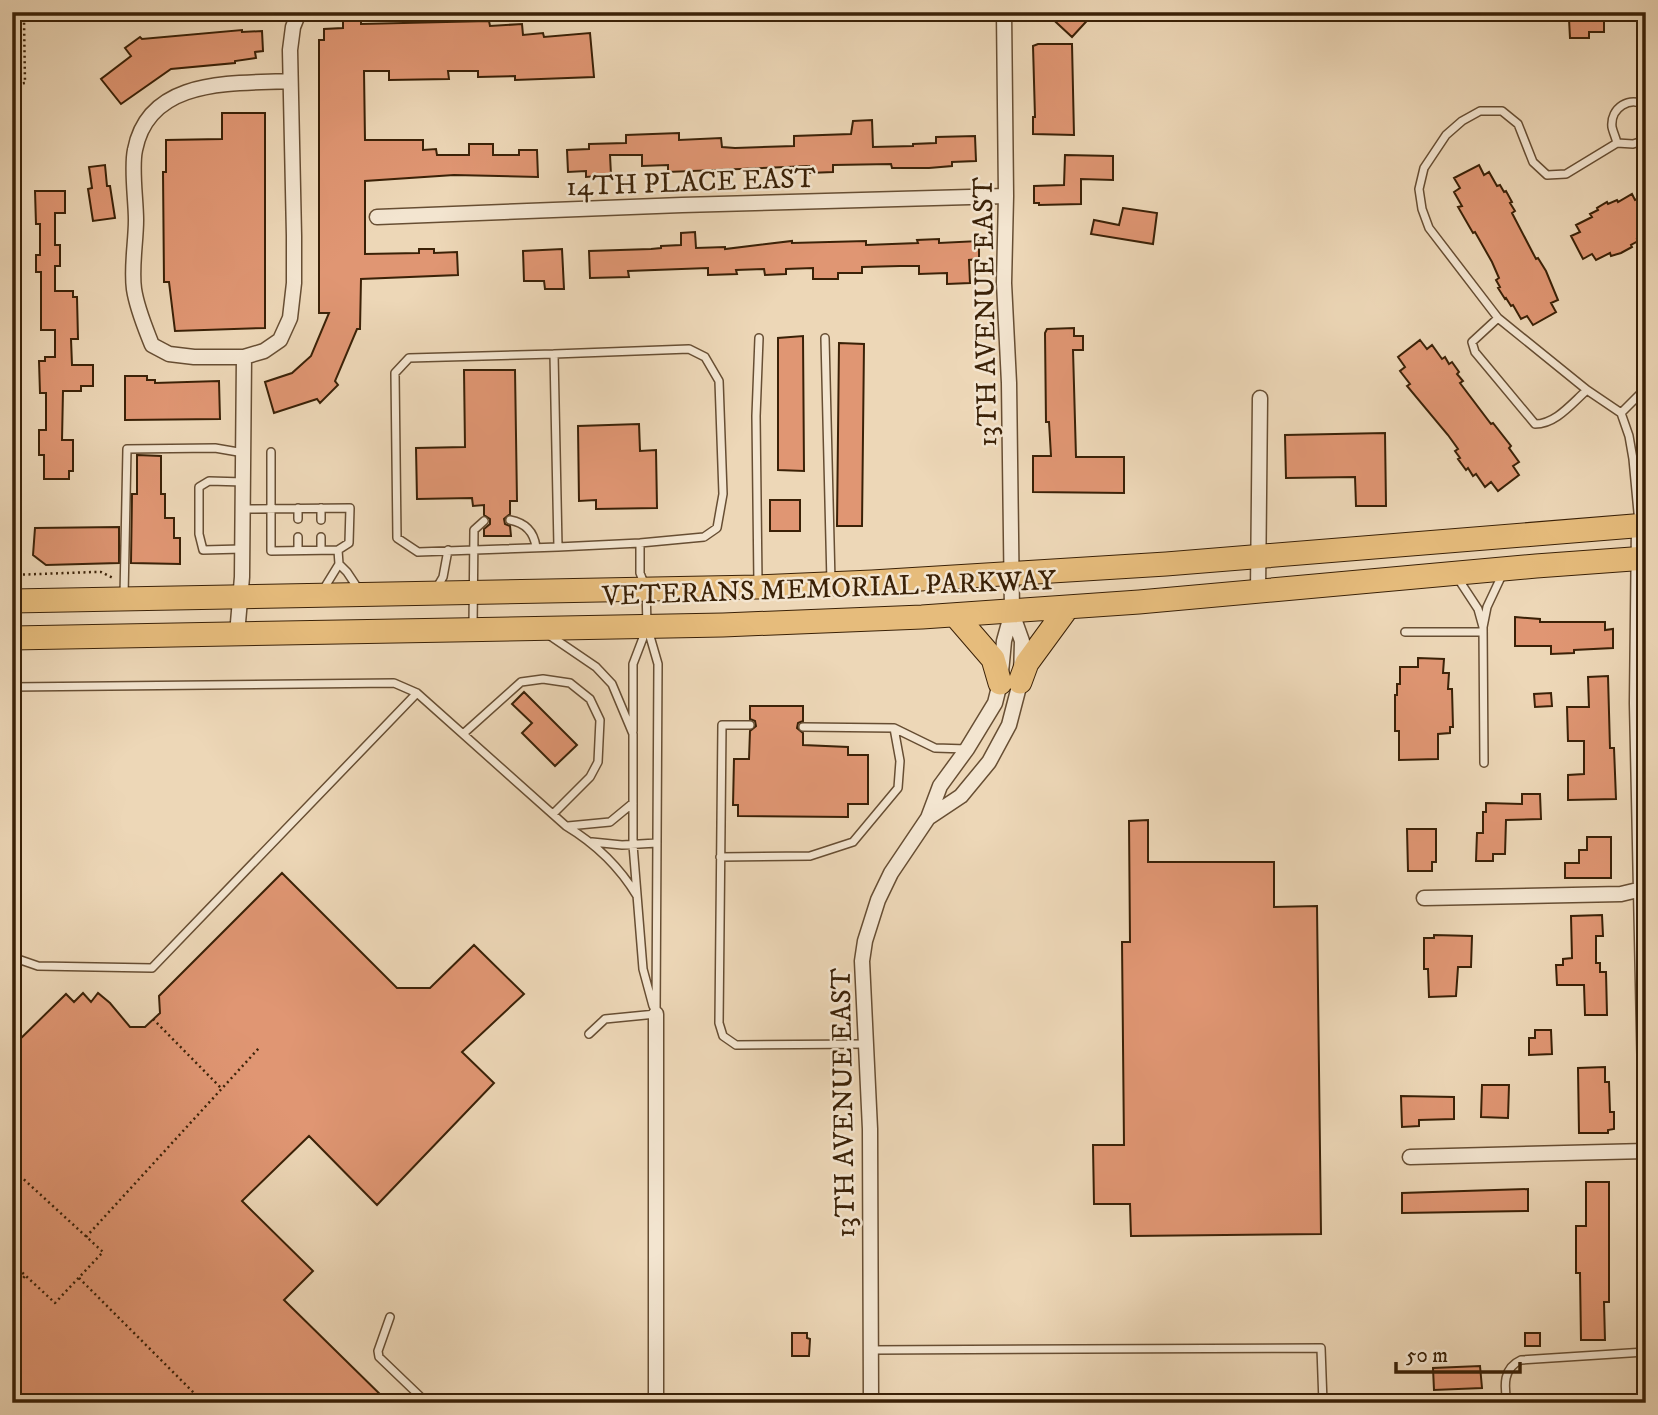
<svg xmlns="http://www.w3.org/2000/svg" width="1658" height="1415" viewBox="0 0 1658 1415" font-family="'IM FELL DW Pica',serif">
	<rect width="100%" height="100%" fill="#edd7b7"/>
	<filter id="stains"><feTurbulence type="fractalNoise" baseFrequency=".00286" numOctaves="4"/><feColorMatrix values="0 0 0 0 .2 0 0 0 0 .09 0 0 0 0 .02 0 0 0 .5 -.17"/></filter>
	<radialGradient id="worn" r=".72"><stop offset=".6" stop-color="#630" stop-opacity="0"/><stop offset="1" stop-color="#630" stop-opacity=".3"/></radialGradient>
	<path fill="#e09673" stroke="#3a2107" stroke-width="2" d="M1045,12h50l-23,25z
		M1604,16v16h-15v6h-19l-1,-19z
		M343,20h18v4l128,-3 1,5 32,-2 1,11 20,-2 1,4 46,-4 4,44 -79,3v-4l-37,1v-6h-30l1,8 -60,1v-9h-25l1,69h58v10l13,-1 1,6h32v-11h24v11h26v-5h18l1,27 -84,-2 -89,6v73l54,-1v-4h15v4l23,-1 1,23 -97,4 -1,50h-3l-22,52 3,4 -18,18 -3,-4 -43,14 -9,-31 27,-9 19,-17 18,-43h-10v-273h5v-11l19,-1z
		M242,30v2l20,-1 1,20 -8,1 1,6 -21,3v2l-64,6 -50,35 -20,-25 30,-23 -6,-8 15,-11 2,2z
		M1038,44h34l2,91 -41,-1v-17h2l-2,-71z
		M222,113h43v215l-90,3 -6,-49h-5l-1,-110h3v-32l56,-1z
		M872,120l1,27 40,-1v-2l23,-1v-6l39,-1 1,25 -24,1v4l-23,2h-37l-1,-4 -58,1v7l-24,1v-7l-141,6v-7l-26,1v-11h-32l1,20 -25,2v-6l-18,1 -1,-22 22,-1v-5l37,-1v-8l53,-2v7l42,-2 1,9 13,1 59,-2v-10l57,-2 2,-13z
		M1065,155l48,1v24l-32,-1v25l-42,1v-2h-5v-17l30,-1z
		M105,165l2,21h3l5,32 -22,3 -5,-32 4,-1 -3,-21z
		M1479,165l5,10 5,-3 8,14 3,-1 4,7 2,-1 6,11 -2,1 5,8 -3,2 24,46 2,-1 8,13 12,29 -7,3 5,9 -23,13 -6,-9 -6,3 -8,-14 -2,1 -5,-8 -1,1 -7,-11 2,-1 -4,-7 3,-2 -7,-16 -17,-30 -2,1 -15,-26 4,-1 -8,-14 6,-4 -6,-10z
		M35,191h30v22h-10v32h5v21h-5v25h18v6h4l1,42h-7l1,26h21v21h-12v5h-18l-1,49h11v31h-4v8h-25v-24h-5v-25h7v-37h-6l-1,-32h6v-4h10v-27h-14v-58h-5v-17h4v-31h-4z
		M1632,194l3,6 11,-5v39l-9,5 1,2 -7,4 1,2 -11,6 -10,3 -1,-3 -14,7 -4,-6 -9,5 -12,-23 9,-4 -4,-7 16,-8 -2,-3 8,-4 -1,-2 10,-6 1,2 9,-4 1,2z
		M1123,208l34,5 -4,31 -62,-10 3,-14 25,5z
		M695,232l1,16 29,-1v2l67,-8v2l74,-2v4l52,-2 -1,-3 22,-1v4l40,-2v18l-10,1 1,23 -23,1v-11l-28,1v-8h-19l-38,1v6h-24v6h-25v-11l-27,1v5l-21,1 -1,-6 -28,1 1,4 -29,1v-7l-80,3 1,6 -39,1 -1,-27 62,-2 10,-1v-2l20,-1v-12z
		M562,249l2,40h-19l-1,-8h-20l-1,-30z
		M1074,328v8h9v14h-10l3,107h48v36l-91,-1v-36h18l-2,-34h-3l-1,-89 2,-4z
		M803,336l1,135 -26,-1v-132z
		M1420,340l7,9 5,-4 10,14 3,-2 4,7 3,-2 7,10 -2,2 6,7 -3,2 31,41 2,-1 18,23 -2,2 10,14 -6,4 6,9 -21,16 -7,-9 -6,5 -9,-13 -3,2 -5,-8 -2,2 -8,-11 2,-1 -5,-7 3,-2 -10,-14 -41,-49 3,-2 -10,-13 5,-4 -7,-10z
		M839,343l25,1 -2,182h-25z
		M464,370h51l2,131h-7v13l-6,5 1,5 5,2 1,10h-27v-7l6,-5v-5l-6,-4v-10l-11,1 -1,-8 -55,1 -1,-51 49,-1z
		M125,376h22v4h8v3l64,-2 1,38 -95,1z
		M639,424l1,27 16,-1 1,58 -61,1v-9l-17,1 -1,-75z
		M1385,433l1,73h-30l-1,-29 -69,1 -1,-43z
		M137,455l24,1v38h4v24h9v20h6v26l-49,-1 1,-69h5z
		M770,500h30v31h-30z
		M119,527v36l-73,2 -13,-10 2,-27z
		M1515,617l25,2v3h65v8l8,-1v19l-39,2v3l-23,1v-8h-36z
		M1418,658l26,1 -1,14h6l-1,16h4l1,38h-3v6l-12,1v25l-39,1v-29h-4v-36h2v-11h3v-17h18z
		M1608,676l2,72h4l2,51 -48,1v-25l16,-1v-33h-16l-1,-34h22l-1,-30z
		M524,692l53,53 -22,21 -33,-33 10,-10 -20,-19z
		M1551,693l1,13 -17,1 -1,-13z
		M750,706h53v15l-5,2 -1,5 6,5v12l45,2v8h20v49h-20v13l-110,-1v-11h-5l1,-46h15l1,-28 6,-5 -1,-5 -5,-2z
		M1522,794h18l1,25 -35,1 -1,34h-12v7h-17l1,-28h6v-21h3v-9l36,1z
		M1148,820v42h126v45l43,-1 4,328 -190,2 -1,-32h-36l-1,-59h31l-2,-203h8l-1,-121z
		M1407,829h29v33h-4v9h-24z
		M1587,837h24v41h-46v-15h14v-13h8z
		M282,873l115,115h33l44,-43 50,49 -62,58 32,31 -117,122 -68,-69 -67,65 71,70 -29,29 105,103h-333l-7,-8 -8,8h-29v-356l54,-53 8,8 9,-9 8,9 7,-9 12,10 20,24h15l15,-14 -1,-17z
		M1602,915l1,21h-7v27h4v9h6l1,43h-22l-1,-30h-27l-1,-20h7v-6l9,-1 -1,-42z
		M1434,935l38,1 -1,31h-13l-2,29 -27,1 -1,-28h-4v-31h10z
		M1535,1030h16l1,24 -23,1v-17h6z
		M1605,1067v15h4l1,30h4v17l-6,1v3h-29l-1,-65z
		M1482,1085h27l-1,33 -27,-1z
		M1401,1096l53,1v22l-35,1v6l-17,1z
		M1586,1182h23v120h-5l1,38h-24l-1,-67h-4v-47h10z
		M1528,1189v22l-126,2v-20z
		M792,1333h15v5l3,1 -1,17h-17z
		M1525,1333h15v13h-15z
		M1480,1366l2,22 -48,2 -1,-22z"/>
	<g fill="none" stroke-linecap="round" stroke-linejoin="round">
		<g stroke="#674e33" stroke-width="10">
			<path id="service" d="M1646,106c-16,-11 -36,2 -34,21 1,5 4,11 5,16l16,1 13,-4
				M1617,143l-51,31 -19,1 -14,-13 -15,-38 -16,-13h-22l-18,10 -16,14 -22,33 -5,21 3,20 7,19 69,90 89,72 34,23 8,23 4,23 6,64
				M1498,318l-26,24 3,10 60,72c21,0 37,-21 52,-34
				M825,338l6,244
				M554,354l4,193 -140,5 -21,-14 -2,-165 14,-15z
				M554,354l135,-5 16,8 14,24 4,113 -6,34 -13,9 -64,6 -82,4
				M1621,413l25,-25
				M298,508v11
				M321,508v12
				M243,509c36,0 71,-1 107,-1l-1,35 -11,7 -67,1v-99
				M510,520c16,3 24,12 26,27
				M298,537v13
				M640,543v30l6,15 1,38 11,38 -2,350
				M242,549l-39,1 -4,-16v-47l10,-6 35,1
				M321,550v-13
				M339,564l8,8 12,18
				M1457,577l21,32 5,18 4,-20 15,-32
				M758,583l-2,-167 3,-78
				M436,589l7,-12 5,-27
				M323,590l16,-26 -1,-14
				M124,596l3,-147 88,-1 29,5
				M473,626l1,-96 10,-9
				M1483,627l1,136
				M1405,632h78
				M549,635l47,32 16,17 21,50v111l10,124 10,37
				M12,687l382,-4 23,10 149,133c30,18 53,40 71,70
				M750,725h-28l-3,298 4,13 13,9 130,-1
				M803,727l91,1 41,20 32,1
				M633,731v-67l13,-34
				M463,734l58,-52 22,-3 27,4 20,16 10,21 -2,42 -8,15 -37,37
				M568,826l42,-4 23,-19
				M592,842l30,3 35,-2
				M720,857l90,-1 43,-14 45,-54 2,-27 -6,-33
				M12,957l26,9 114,2 265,-275
				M589,1034l16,-15 51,-5
				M390,1317l-12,34 1,6 48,46
				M871,1350l450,-2 2,55
				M1507,1403c-3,-18 -4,-35 14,-43l124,-8"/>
		</g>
		<g stroke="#674e33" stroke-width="17">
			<path id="minor" d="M290,81c-57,3 -141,-4 -155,69 -4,18 1,50 1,70 0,22 -5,47 -2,69 3,20 11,38 18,56l17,9 25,3h50l20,-6 16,-11 10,-22 4,-35v-47l-4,-186 3,-23 6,-15
				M377,217l305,-12 324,-9
				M1639,525l-2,178 9,422
				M1258,592l2,-194
				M237,634l5,-57 2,-220
				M928,818l33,-22 28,-34 20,-37 12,-46 1,-38 -10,-28
				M1424,898l197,-4 25,-6
				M656,1014v389
				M1410,1157l236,-6
				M871,1403l-1,-274 -8,-168 3,-20 13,-41 13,-27 37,-55 12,-32 27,-37 28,-46 5,-20 4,-42 8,-29 -3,-229 -5,-100 2,-87 -2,-184
				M1646,1403v-140"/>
		</g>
		<g stroke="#3a2107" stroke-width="25">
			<path id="primary" d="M12,601l746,-14 114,-5 294,-18 480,-39
				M955,615l38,44 7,24
				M12,638l711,-13 199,-8 217,-15 397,-36 110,-8
				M1020,682l7,-19 41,-56"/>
		</g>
		<path stroke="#3a2107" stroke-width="2.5" stroke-dasharray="2 3.5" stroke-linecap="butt" d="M12,85l13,-2 -1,-64 -3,-3v-4
			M12,575l82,-3h7l12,6
			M153,1019l69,70
			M12,1129l2,2 4,43
			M12,1180l6,-6 85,78 -48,51 -43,-40
			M86,1237l173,-189
			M79,1278l125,125
			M12,1290l14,-15"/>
		<use href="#service" stroke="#f3e5d0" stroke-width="7"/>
		<use href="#minor" stroke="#f3e5d0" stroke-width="14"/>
		<use href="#primary" stroke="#e6bc7c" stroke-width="23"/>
	</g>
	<g text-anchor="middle" stroke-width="5" stroke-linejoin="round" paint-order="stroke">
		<g font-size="28" fill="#3a2107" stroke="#f3e5d0">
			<text transform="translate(691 181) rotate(-2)" y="10">14TH PLACE EAST</text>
			<text transform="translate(984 312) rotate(-91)" y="10">13TH AVENUE EAST</text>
			<text transform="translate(829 587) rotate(-2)" y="10">VETERANS MEMORIAL PARKWAY</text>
			<text transform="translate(842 1103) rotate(-91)" y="10">13TH AVENUE EAST</text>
		</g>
	</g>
	<rect width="1658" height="1415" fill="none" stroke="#edd7b7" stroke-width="42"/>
	<rect x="14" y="14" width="1630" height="1387" fill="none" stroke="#3a2107" stroke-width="3.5"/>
	<rect x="21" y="21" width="1616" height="1373" fill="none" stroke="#3a2107" stroke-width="2"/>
	<path d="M1396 1362v10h124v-10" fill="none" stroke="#3a2107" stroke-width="3.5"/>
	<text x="1406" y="1362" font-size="21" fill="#3a2107" stroke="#f3e5d0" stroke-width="5" paint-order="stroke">50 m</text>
	<rect width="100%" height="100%" filter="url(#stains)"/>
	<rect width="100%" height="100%" fill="url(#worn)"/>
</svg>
